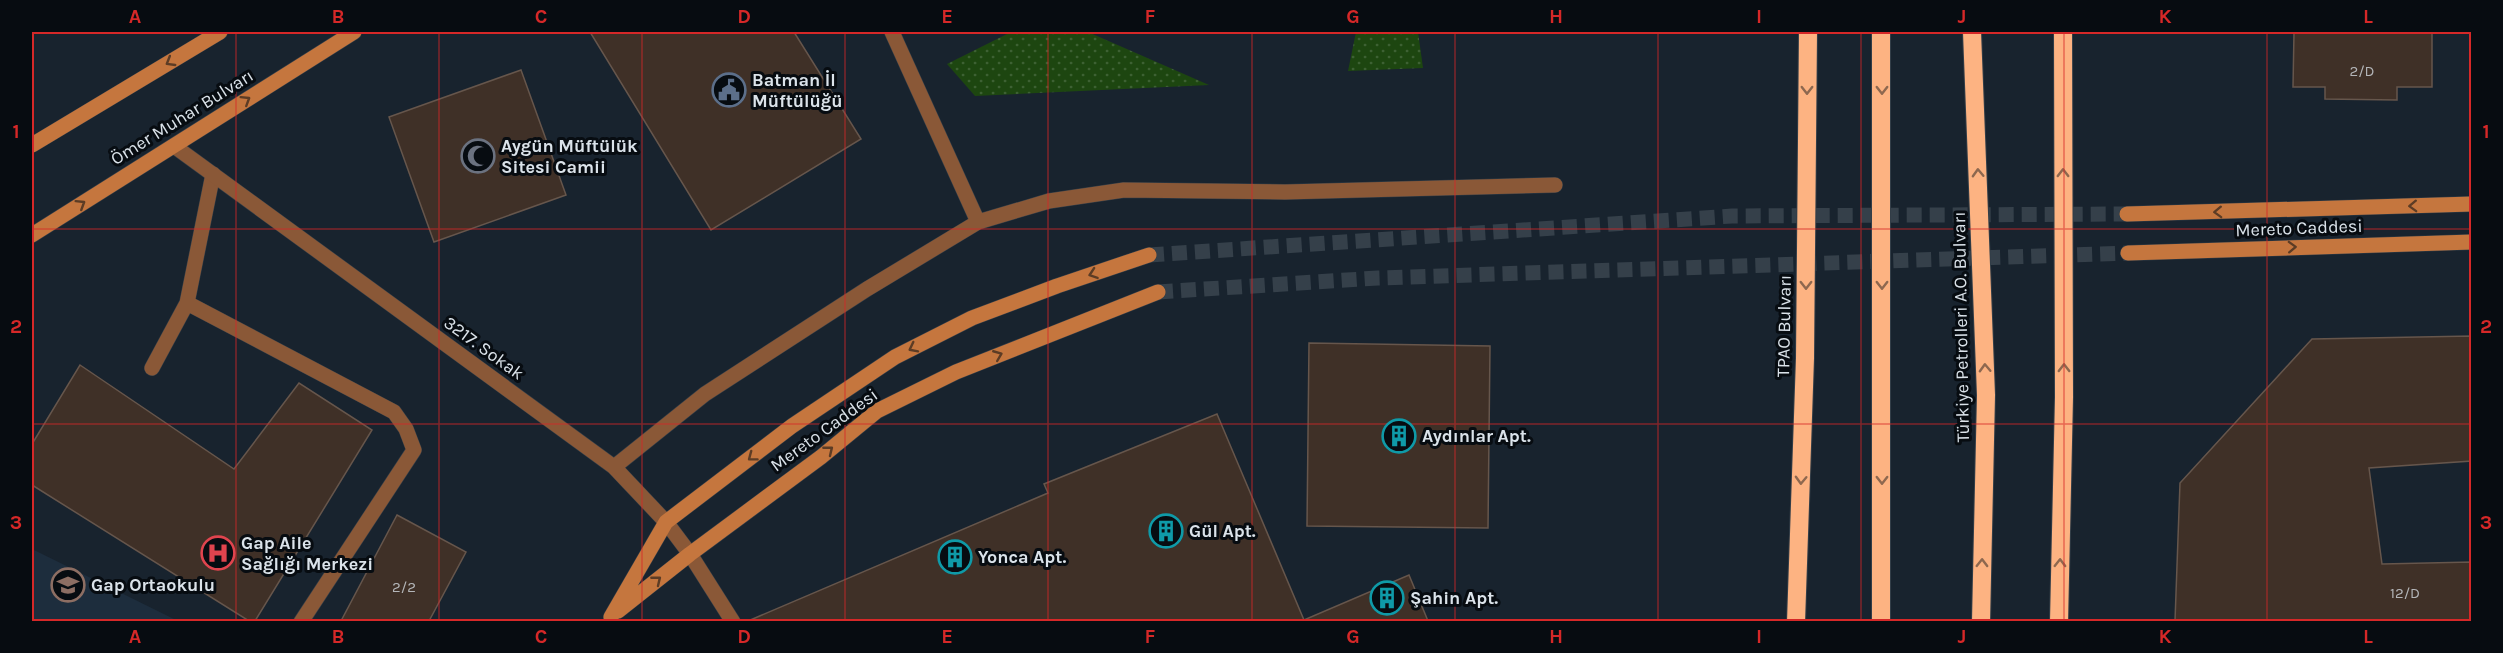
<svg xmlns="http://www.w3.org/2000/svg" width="2503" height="653" viewBox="0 0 2503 653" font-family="Karla,sans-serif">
	<defs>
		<pattern id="grass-dots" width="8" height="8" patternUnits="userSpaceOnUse" patternTransform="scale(1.5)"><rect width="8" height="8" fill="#1d4610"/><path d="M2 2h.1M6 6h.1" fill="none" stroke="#3d6133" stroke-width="1.8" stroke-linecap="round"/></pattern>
	</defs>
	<rect width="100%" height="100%" fill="#18232e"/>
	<path fill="#1d2d3d" d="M32,549l146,72h-146z"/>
	<path fill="url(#grass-dots)" d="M1011,32h77l121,53 -234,11 -28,-32z
		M1356,32h62l5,36 -75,3z"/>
	<path fill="#3f3027" stroke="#66564c" stroke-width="1.5" d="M590,32h204l67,107 -150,91z
		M2294,32h138v55h-35v13l-72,-1v-12h-32z
		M521,70l45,125 -132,47 -45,-125z
		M2472,336v125l-103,7 13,96 90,-2v59h-297l5,-138 132,-144z
		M1309,343l181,3 -2,182 -181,-2z
		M80,365l154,104 65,-86 73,47 -117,191h-6l-217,-136v-41z
		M1217,414l87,206 105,-45 19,46h-680l300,-128 -4,-9z
		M397,515l69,37 -37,69h-88z"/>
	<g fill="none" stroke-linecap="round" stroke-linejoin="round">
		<path stroke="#35404a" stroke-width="15" stroke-dasharray="15 8" stroke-linecap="butt" d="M1149,255l583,-39 395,-2
			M1158,292l220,-14 750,-25"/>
		<g stroke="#333e48" stroke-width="16">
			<path id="lane" d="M187,303l207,109 12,17 8,21 -113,172
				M152,368l35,-65 26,-129"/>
		</g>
		<g stroke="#333e48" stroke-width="16">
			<path id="street" d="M892,32l86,190
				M174,146l440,321 52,55 24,32 43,68
				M614,467l91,-73 162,-105 111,-67 71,-21 75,-11 161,2 270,-7"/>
		</g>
		<g stroke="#333e48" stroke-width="16">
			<path id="secondary" d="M32,145l188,-113
				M2127,214l345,-10
				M32,235l322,-203
				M2128,253l344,-11
				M618,611l72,-57 131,-97 56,-46 79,-39 202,-80
				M611,617l55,-95 126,-96 103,-69 77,-39 85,-32 92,-31"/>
		</g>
		<g stroke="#333e48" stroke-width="20">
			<path id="highway" d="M1881,32v590
				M1972,32l14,363 -5,227
				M1796,622l9,-264 3,-326
				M2059,622l5,-225 -1,-365"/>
		</g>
		<use href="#lane" stroke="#8a5837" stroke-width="15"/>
		<use href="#street" stroke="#8a5837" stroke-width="15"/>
		<use href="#secondary" stroke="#c5763e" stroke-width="15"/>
		<use href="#highway" stroke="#fdb382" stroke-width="18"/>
	</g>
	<defs><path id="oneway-chevron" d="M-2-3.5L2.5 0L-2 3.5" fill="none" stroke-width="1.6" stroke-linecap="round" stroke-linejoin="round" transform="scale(1.5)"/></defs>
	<g stroke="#5c3c25">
		<use href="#oneway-chevron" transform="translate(170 62) rotate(149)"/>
		<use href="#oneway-chevron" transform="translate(246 100) rotate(-32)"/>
		<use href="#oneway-chevron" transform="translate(81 204) rotate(-32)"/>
		<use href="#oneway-chevron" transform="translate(2413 206) rotate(178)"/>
		<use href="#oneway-chevron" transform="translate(2218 212) rotate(178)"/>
		<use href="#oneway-chevron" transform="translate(2292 247) rotate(-2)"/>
		<use href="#oneway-chevron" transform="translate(1093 274) rotate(161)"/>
		<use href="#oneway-chevron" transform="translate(913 348) rotate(153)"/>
		<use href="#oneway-chevron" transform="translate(998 355) rotate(-22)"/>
		<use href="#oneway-chevron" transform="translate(829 450) rotate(-39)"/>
		<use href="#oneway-chevron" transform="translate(752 457) rotate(143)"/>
		<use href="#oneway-chevron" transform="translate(657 580) rotate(-39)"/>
	</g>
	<g stroke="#8e684f">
		<use href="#oneway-chevron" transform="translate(1807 90) rotate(90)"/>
		<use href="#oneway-chevron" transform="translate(1882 90) rotate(90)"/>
		<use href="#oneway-chevron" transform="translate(1978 173) rotate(-92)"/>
		<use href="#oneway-chevron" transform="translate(2063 173) rotate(-90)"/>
		<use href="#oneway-chevron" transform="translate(1806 285) rotate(90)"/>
		<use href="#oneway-chevron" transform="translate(1882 285) rotate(90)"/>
		<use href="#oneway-chevron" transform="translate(1985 368) rotate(-92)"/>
		<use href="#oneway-chevron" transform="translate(2064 368) rotate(-90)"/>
		<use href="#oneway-chevron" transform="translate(1801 480) rotate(92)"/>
		<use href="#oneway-chevron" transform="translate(1882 480) rotate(90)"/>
		<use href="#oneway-chevron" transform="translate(1982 563) rotate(-89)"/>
		<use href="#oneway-chevron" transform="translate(2060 563) rotate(-89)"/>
	</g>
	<path fill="none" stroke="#d62828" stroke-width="1.5" stroke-opacity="0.55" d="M236,32v590M439,32v590M642,32v590M845,32v590M1048,32v590M1252,32v590M1455,32v590M1658,32v590M1861,32v590M2064,32v590M2267,32v590M32,229h2440M32,424h2440"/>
	<defs>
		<g id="civic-ring" transform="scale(1.725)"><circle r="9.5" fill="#070c11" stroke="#5c6f8a" stroke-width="1.5"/><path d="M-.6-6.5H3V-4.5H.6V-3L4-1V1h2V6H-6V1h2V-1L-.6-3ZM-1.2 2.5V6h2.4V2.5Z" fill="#5c6f8a"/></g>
		<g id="mosque-ring" transform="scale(1.725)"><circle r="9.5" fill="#070c11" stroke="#6b7280" stroke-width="1.5"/><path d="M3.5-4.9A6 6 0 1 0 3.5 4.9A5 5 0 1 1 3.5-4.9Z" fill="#6b7280"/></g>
		<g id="building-ring" transform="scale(1.725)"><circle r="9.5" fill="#070c11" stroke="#0f9aa8" stroke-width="1.5"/><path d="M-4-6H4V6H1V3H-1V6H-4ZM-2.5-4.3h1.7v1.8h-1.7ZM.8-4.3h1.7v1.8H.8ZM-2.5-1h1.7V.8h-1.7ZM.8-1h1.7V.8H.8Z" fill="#0f9aa8"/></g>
		<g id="hospital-ring" transform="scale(1.725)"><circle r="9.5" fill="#070c11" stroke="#e0444e" stroke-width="1.5"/><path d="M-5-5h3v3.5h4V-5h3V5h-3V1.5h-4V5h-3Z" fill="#e0444e"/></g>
		<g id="school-ring" transform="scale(1.725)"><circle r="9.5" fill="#070c11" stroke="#8d6e63" stroke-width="1.5"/><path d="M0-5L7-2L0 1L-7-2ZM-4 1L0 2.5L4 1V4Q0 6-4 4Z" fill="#8d6e63"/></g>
	</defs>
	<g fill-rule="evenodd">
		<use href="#civic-ring" x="729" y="90"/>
		<use href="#mosque-ring" x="478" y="156"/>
		<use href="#building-ring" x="1399" y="436"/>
		<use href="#building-ring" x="1166" y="531"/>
		<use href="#hospital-ring" x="218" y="553"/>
		<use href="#building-ring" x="955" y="557"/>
		<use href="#school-ring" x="68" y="585"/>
		<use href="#building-ring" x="1387" y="598"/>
	</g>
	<g text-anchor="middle" stroke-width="6" stroke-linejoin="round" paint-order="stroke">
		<g font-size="15" fill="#b4b6b9">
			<text x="2362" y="76">2/D</text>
			<text x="404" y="592">2/2</text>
			<text x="2405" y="598">12/D</text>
		</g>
		<g font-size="18" font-weight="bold" fill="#dbe3ea" stroke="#070c11" text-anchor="start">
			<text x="752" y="86">Batman İl<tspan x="752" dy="21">Müftülüğü</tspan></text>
			<text x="501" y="152">Aygün Müftülük<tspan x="501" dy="21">Sitesi Camii</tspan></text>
			<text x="1422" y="442">Aydınlar Apt.</text>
			<text x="1189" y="537">Gül Apt.</text>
			<text x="241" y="549">Gap Aile<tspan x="241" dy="21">Sağlığı Merkezi</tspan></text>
			<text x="978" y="563">Yonca Apt.</text>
			<text x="91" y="591">Gap Ortaokulu</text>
			<text x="1410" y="604">Şahin Apt.</text>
		</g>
		<g font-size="18" fill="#dbe3ea" stroke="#070c11">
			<text transform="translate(182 117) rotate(-32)" y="6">Ömer Muhar Bulvarı</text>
			<text transform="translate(2299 228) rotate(-2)" y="6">Mereto Caddesi</text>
			<text transform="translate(1784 326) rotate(-89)" y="6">TPAO Bulvarı</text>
			<text transform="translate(1961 327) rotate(-91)" y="6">Türkiye Petrolleri A.O. Bulvarı</text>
			<text transform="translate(484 348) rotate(36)" y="6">3217. Sokak</text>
			<text transform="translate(824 430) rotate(-36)" y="6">Mereto Caddesi</text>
		</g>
	</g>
	<rect width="2503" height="653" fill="none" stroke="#070c11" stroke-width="66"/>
	<rect x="33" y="33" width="2437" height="587" fill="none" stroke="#d62828" stroke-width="2"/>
	<g font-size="20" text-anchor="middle" font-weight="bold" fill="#d62828">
		<text x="135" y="23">A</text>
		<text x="338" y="23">B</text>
		<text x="541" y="23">C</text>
		<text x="744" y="23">D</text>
		<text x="947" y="23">E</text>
		<text x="1150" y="23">F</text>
		<text x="1353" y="23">G</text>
		<text x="1556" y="23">H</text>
		<text x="1759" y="23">I</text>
		<text x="1962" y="23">J</text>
		<text x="2165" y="23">K</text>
		<text x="2368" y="23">L</text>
		<text x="16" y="138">1</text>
		<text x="2486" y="138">1</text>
		<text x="16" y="333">2</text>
		<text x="2486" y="333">2</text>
		<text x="16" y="529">3</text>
		<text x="2486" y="529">3</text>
		<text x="135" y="643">A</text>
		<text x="338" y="643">B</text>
		<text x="541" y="643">C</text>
		<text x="744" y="643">D</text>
		<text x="947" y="643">E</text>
		<text x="1150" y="643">F</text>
		<text x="1353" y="643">G</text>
		<text x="1556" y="643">H</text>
		<text x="1759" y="643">I</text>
		<text x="1962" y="643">J</text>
		<text x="2165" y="643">K</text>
		<text x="2368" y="643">L</text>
	</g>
</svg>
